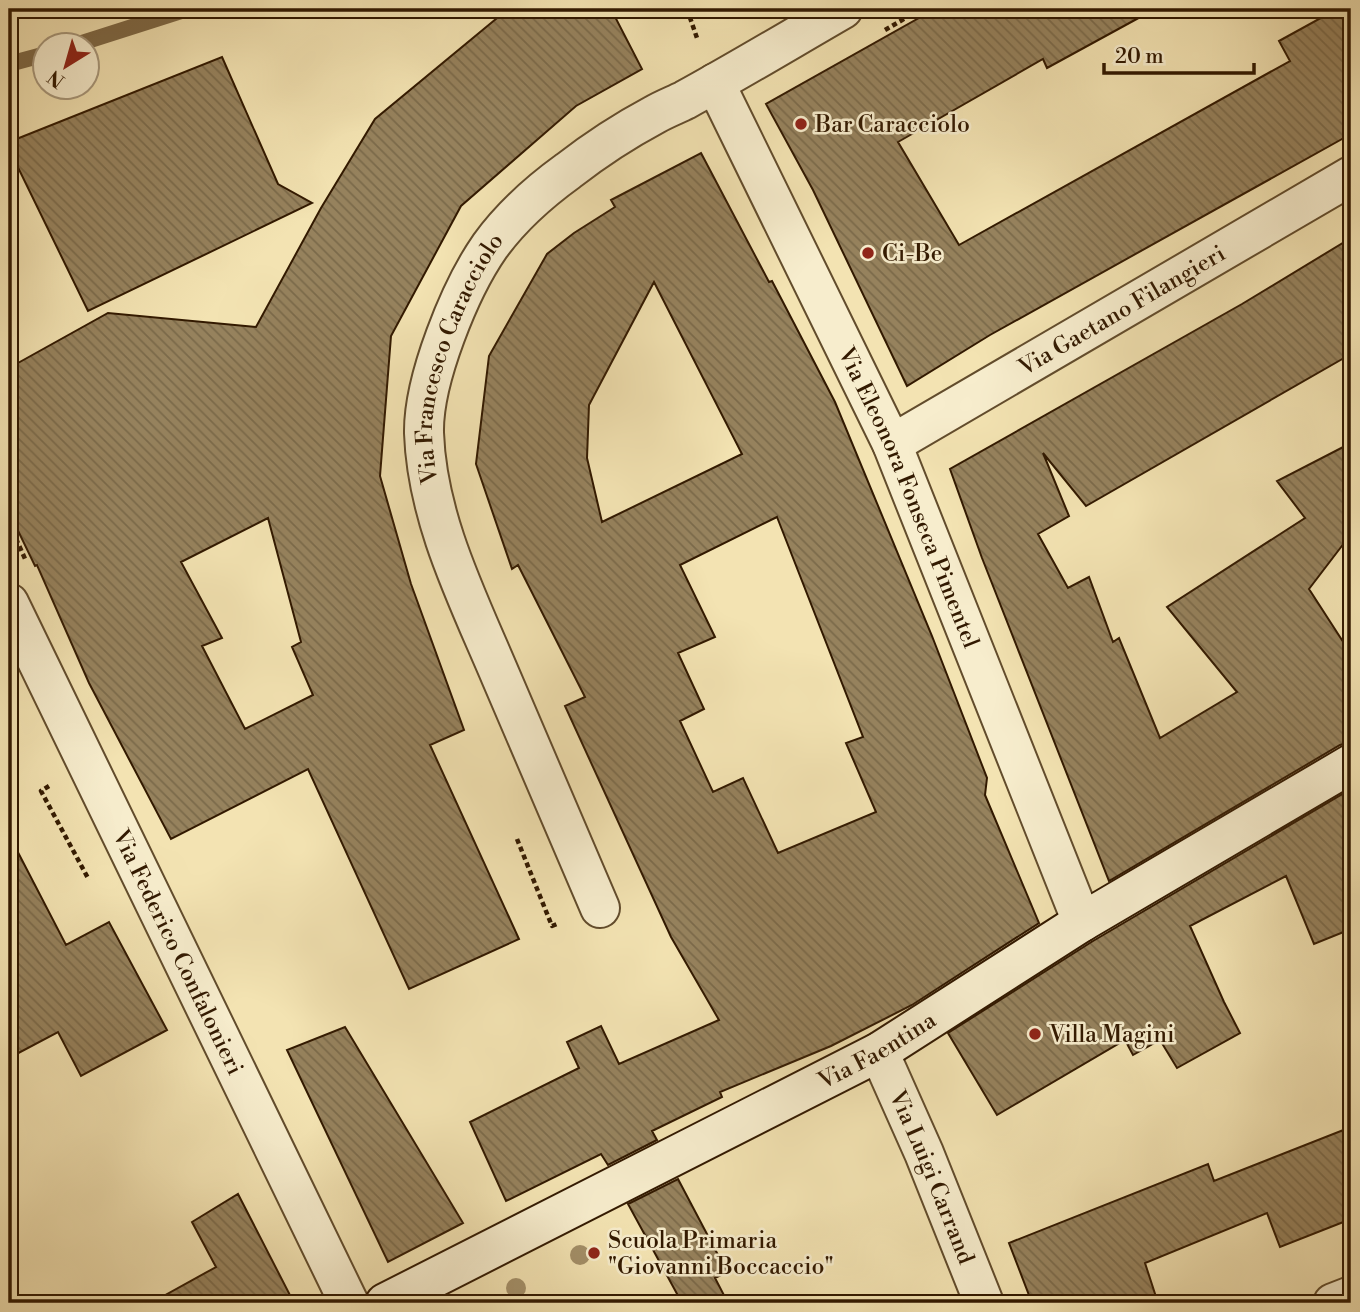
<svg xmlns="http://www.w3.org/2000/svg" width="1360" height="1312" viewBox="0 0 1360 1312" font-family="'Libre Bodoni',serif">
	<defs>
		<pattern id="building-back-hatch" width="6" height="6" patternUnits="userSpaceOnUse" patternTransform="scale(1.75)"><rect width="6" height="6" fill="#96825d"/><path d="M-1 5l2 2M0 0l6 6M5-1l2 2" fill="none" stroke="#7b6a4a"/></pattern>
	</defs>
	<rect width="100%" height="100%" fill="#f3e3b2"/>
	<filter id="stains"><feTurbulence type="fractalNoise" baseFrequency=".00286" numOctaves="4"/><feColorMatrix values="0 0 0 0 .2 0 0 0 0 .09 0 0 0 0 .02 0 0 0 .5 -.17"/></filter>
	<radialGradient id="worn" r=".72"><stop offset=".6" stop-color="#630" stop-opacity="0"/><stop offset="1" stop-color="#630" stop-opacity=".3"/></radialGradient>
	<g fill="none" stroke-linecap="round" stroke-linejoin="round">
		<path stroke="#7e6946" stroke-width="16" d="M72,46l116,-37
			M9,64l37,-10"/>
	</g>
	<path fill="url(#building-back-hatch)" stroke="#321900" stroke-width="2" fill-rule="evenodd" d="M508,9h103l31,60 -66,37 -115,100 -70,130 -11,140 31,108 53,146 -34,15 89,194 -110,50 -101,-220 -137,70 -82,-156 -52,-118 -2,1 -26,-54v-144l99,-55 148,14 65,-119 54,-89zM268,518l33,124 -9,5 21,48 -68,34 -43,-83 20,-8 -41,-76z
		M935,9h220l-108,59 -4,-9 -145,83 61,103 331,-184 -11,-20 58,-32h14v125l-361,201 -83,51 -94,-196 -47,-86z
		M222,57l56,127 34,19 -224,108 -79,-162v-7z
		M701,153l68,129 3,-1 63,121 97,234 55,142 -2,17 54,128 -127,82 -81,41 -111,46 2,5 -70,34 5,9 -49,25 -7,-11 -95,47 -36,-79 109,-54 -12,-26 34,-16 18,38 100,-44 -48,-83 -106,-231 20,-9 -67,-132 -6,4 -36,-105 13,-108 58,-102 27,-21 41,-26 -4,-7zM654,282l88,172 -140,68 -15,-64 2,-53zM777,517l86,220 -17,6 30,69 -98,41 -35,-75 -30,14 -33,-71 24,-12 -26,-56 37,-16 -35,-72z
		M1351,238v116l-265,152 -43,-53 26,63 -31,18 30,54 21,-11 24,65 6,-4 41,100 77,-46 -70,-85 138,-89 -28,-37 74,-38v91l-42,55 42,65v88l-11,3 -231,136 -127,-323 -32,-89 292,-165z
		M1351,789v140l-37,15 -28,-68 -96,50 34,76 16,31 -63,35 -17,-28 -27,15 -8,-15 -128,75 -49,-82 145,-92z
		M9,835l57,110 43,-23 58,108 -86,46 -23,-44 -49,26z
		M345,1027l118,196 -75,39 -101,-212z
		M1351,1127v92l-71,28 -13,-34 -122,50 13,40h-126l-23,-60 199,-79 6,17z
		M678,1179l49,93 -12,6 13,25h-46l-54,-99z
		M238,1194l56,109h-143l65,-36 -24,-45z"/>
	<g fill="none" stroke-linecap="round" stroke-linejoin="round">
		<g stroke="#624c2c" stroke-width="42">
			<g id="street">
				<path id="s1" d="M715,83l177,361 190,478"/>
				<path id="s2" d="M892,444l459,-268"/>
				<path id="s3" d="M9,603l340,700"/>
				<path id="s4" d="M600,908c-33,-77 -66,-154 -99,-231 -33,-78 -74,-158 -77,-244 -1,-53 36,-144 66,-187 21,-29 49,-54 78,-75 27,-21 56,-40 86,-56 10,-6 21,-10 31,-15 53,-29 106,-61 158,-91"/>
				<path id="s5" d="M879,1052l45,101 60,150"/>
				<path d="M1333,1303l18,-7"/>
			</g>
		</g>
		<g stroke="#321900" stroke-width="42">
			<g id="secondary">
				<path id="s6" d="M385,1303l494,-251 203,-130 269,-158"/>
			</g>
		</g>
		<path stroke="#321900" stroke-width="4.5" stroke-dasharray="5 3.5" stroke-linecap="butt" d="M687,9l11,32
			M885,30l36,-21
			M9,523l17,38
			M49,786l-8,5 48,89
			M517,839l35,87 5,-2"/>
		<use href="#street" stroke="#f7edcd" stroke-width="38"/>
		<use href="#secondary" stroke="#f7edcd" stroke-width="38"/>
	</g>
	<g fill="#a38f68">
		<circle cx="580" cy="1255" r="10"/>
		<circle cx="516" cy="1288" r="10"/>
	</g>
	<g fill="#8f2418" stroke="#f7edcd" stroke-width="2.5">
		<circle cx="801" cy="124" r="7"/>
		<circle cx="868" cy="253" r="7"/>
		<circle cx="1035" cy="1034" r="7"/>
		<circle cx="594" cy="1253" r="7"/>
	</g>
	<g text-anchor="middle" stroke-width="5" stroke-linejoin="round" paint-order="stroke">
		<g font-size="23" fill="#321900" stroke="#f7edcd" text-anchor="start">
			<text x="815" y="132">Bar Caracciolo</text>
			<text x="882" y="261">Ci-Be</text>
			<text x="1049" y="1042">Villa Magini</text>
			<text x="608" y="1248">Scuola Primaria<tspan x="608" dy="26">"Giovanni Boccaccio"</tspan></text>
		</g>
		<g font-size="23" fill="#321900" stroke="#f7edcd">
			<text dy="8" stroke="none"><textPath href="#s2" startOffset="266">Via Gaetano Filangieri</textPath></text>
			<text dy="8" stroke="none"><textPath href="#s4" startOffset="590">Via Francesco Caracciolo</textPath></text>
			<text dy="8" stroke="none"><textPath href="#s1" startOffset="458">Via Eleonora Fonseca Pimentel</textPath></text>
			<text dy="8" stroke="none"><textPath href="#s3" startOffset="388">Via Federico Confalonieri</textPath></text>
			<text dy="8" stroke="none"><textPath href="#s6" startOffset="553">Via Faentina</textPath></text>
			<text dy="8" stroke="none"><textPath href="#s5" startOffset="136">Via Luigi Carrand</textPath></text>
		</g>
	</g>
	<rect width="1360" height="1312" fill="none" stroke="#f3e3b2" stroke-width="35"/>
	<rect x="10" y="10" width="1339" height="1291" fill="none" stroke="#321900" stroke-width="3.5"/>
	<rect x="18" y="18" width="1325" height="1277" fill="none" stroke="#321900" stroke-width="2"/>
	<g transform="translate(66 66) rotate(217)"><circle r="33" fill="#f7edcd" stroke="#a8987b" stroke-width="2"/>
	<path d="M0-5L12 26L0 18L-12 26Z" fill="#8f2418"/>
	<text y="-10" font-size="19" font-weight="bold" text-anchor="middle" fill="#321900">N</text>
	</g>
	<path d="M1104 63v10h150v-10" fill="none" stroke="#321900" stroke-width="3.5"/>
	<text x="1115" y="63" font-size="21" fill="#321900" stroke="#f7edcd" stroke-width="5" paint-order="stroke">20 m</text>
	<rect width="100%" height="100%" filter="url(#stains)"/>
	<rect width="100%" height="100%" fill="url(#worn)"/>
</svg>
